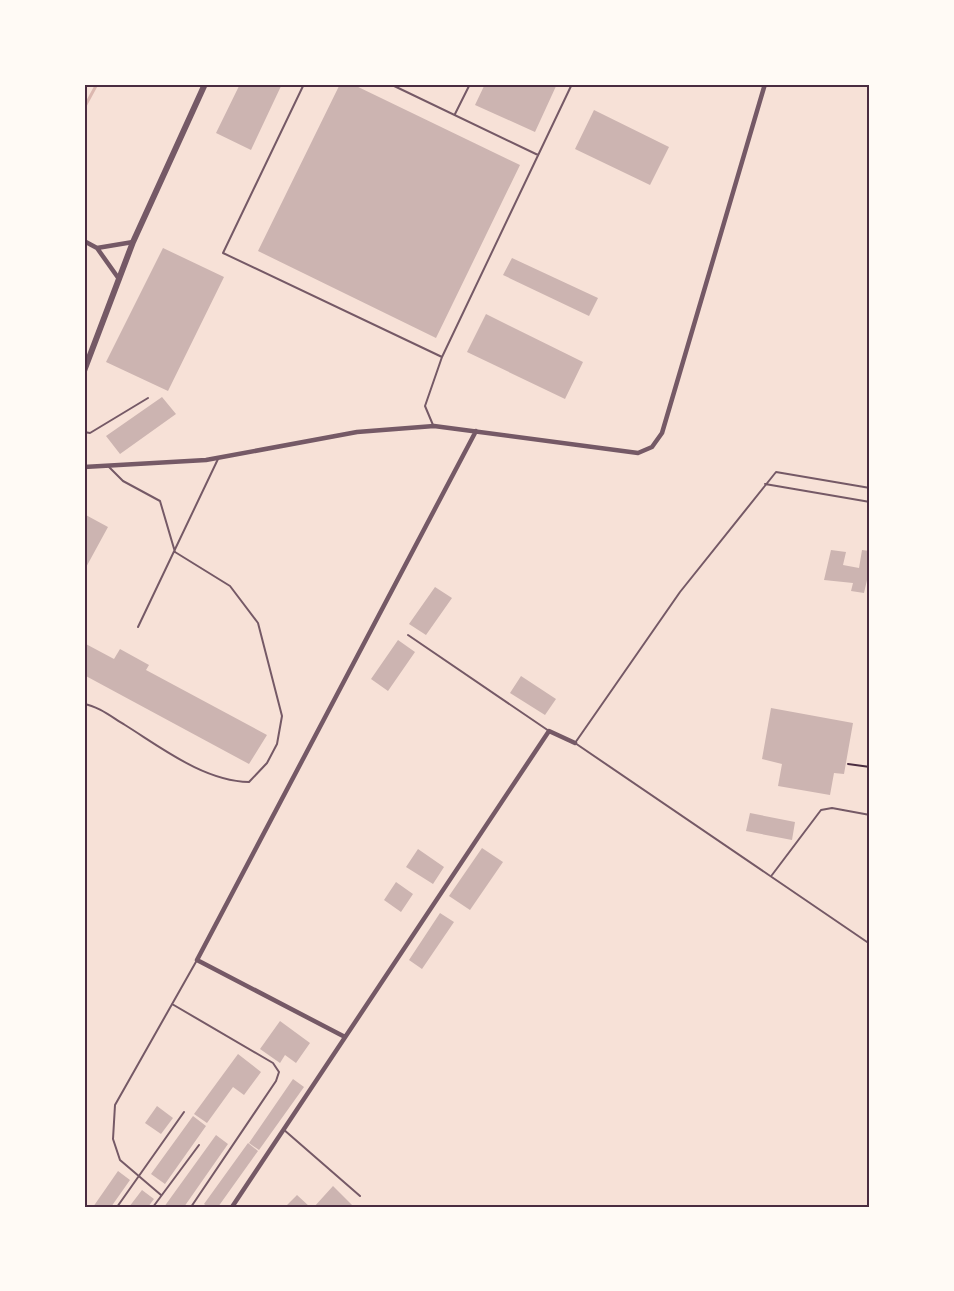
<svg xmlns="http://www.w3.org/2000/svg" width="954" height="1291" viewBox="0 0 954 1291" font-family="'IBM Plex Sans',sans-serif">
	<rect width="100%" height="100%" fill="#f7e1d7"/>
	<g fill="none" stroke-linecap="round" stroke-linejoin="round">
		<path stroke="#dcb8b0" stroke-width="3" d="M84,108l13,-24"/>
	</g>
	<path fill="#ccb4b1" d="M240,84h42l-31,66 -35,-17z
		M340,84h12l168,81 -84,173 -178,-87z
		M485,84h72l-22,48 -60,-27z
		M594,110l75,37 -19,38 -75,-36z
		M163,248l61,29 -56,114 -62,-29z
		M512,258l86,40 -9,18 -86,-41z
		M486,314l97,48 -18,37 -98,-47z
		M162,397l14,17 -56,40 -14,-18z
		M84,514l24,13 -24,44z
		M831,550l15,2 -3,13 16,3 3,-18 8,1v30l-3,-1 -3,13 -13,-2 2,-8 -29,-3z
		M435,587l17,11 -26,37 -17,-11z
		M398,640l17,12 -27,39 -17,-12z
		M84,643l30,16 6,-10 29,16 -3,5 121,65 -18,29 -165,-89z
		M521,676l35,23 -11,16 -35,-22z
		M771,708l82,15 -9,51 -10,-1 -4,22 -52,-9 4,-22 -20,-5z
		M750,813l45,9 -3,18 -46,-9z
		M482,848l21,14 -33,48 -21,-14z
		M418,849l26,18 -11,17 -27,-17z
		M396,882l17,12 -12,18 -17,-12z
		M440,913l14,9 -32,47 -13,-9z
		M280,1021l30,22 -14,20 -11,-8 -5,8 -20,-14z
		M238,1054l23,18 -17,23 -11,-8 -26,36 -13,-9z
		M293,1079l11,8 -45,63 -10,-7z
		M157,1106l16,12 -12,16 -16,-11z
		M193,1116l13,10 -41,58 -14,-10z
		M216,1135l12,9 -44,63h-20z
		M248,1143l10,8 -40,56h-10l-4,-3z
		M118,1171l12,9 -19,27h-18z
		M333,1186l21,21h-40z
		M142,1190l12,9 -6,8h-19z
		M297,1195l13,12h-25z"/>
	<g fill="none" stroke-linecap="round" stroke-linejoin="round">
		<path stroke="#4a2c40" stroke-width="2" d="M848,764l22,3"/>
		<path stroke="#755966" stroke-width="2" d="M304,84l-81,169 219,104 130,-273
			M390,84l148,71
			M455,114l15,-30
			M433,425l-8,-19 17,-49
			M84,432l6,1 58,-35
			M765,484l105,18
			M870,488l-94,-16 -96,120 -105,151 295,201
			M138,627l80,-168
			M408,635l141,96
			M84,704c14,2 29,14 41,21 37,23 79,56 124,57l18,-19 10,-19 5,-28 -24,-93 -28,-37 -55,-34 -15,-51 -37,-20 -15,-15
			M772,875l49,-65 11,-2 38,7
			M172,1004l101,59 6,9 -3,9 -85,126
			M283,1129l77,67
			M161,1195l-41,-35 -7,-21 2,-34 82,-145
			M117,1207l67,-95
			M153,1207l46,-62"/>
		<path stroke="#755966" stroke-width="4.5" d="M84,241l13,7 36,-6
			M97,248l22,31
			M84,467l122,-7 151,-28 77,-6 204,27 14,-6 10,-14 103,-349
			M345,1037l-148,-77 279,-529
			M232,1207l317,-476 26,12"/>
		<path stroke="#755966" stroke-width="6" d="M84,371l49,-129 72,-158"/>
	</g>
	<rect width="954" height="1291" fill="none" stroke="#fffaf5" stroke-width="171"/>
	<rect x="86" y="86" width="782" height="1120" fill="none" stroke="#4a2c40" stroke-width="2"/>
</svg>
